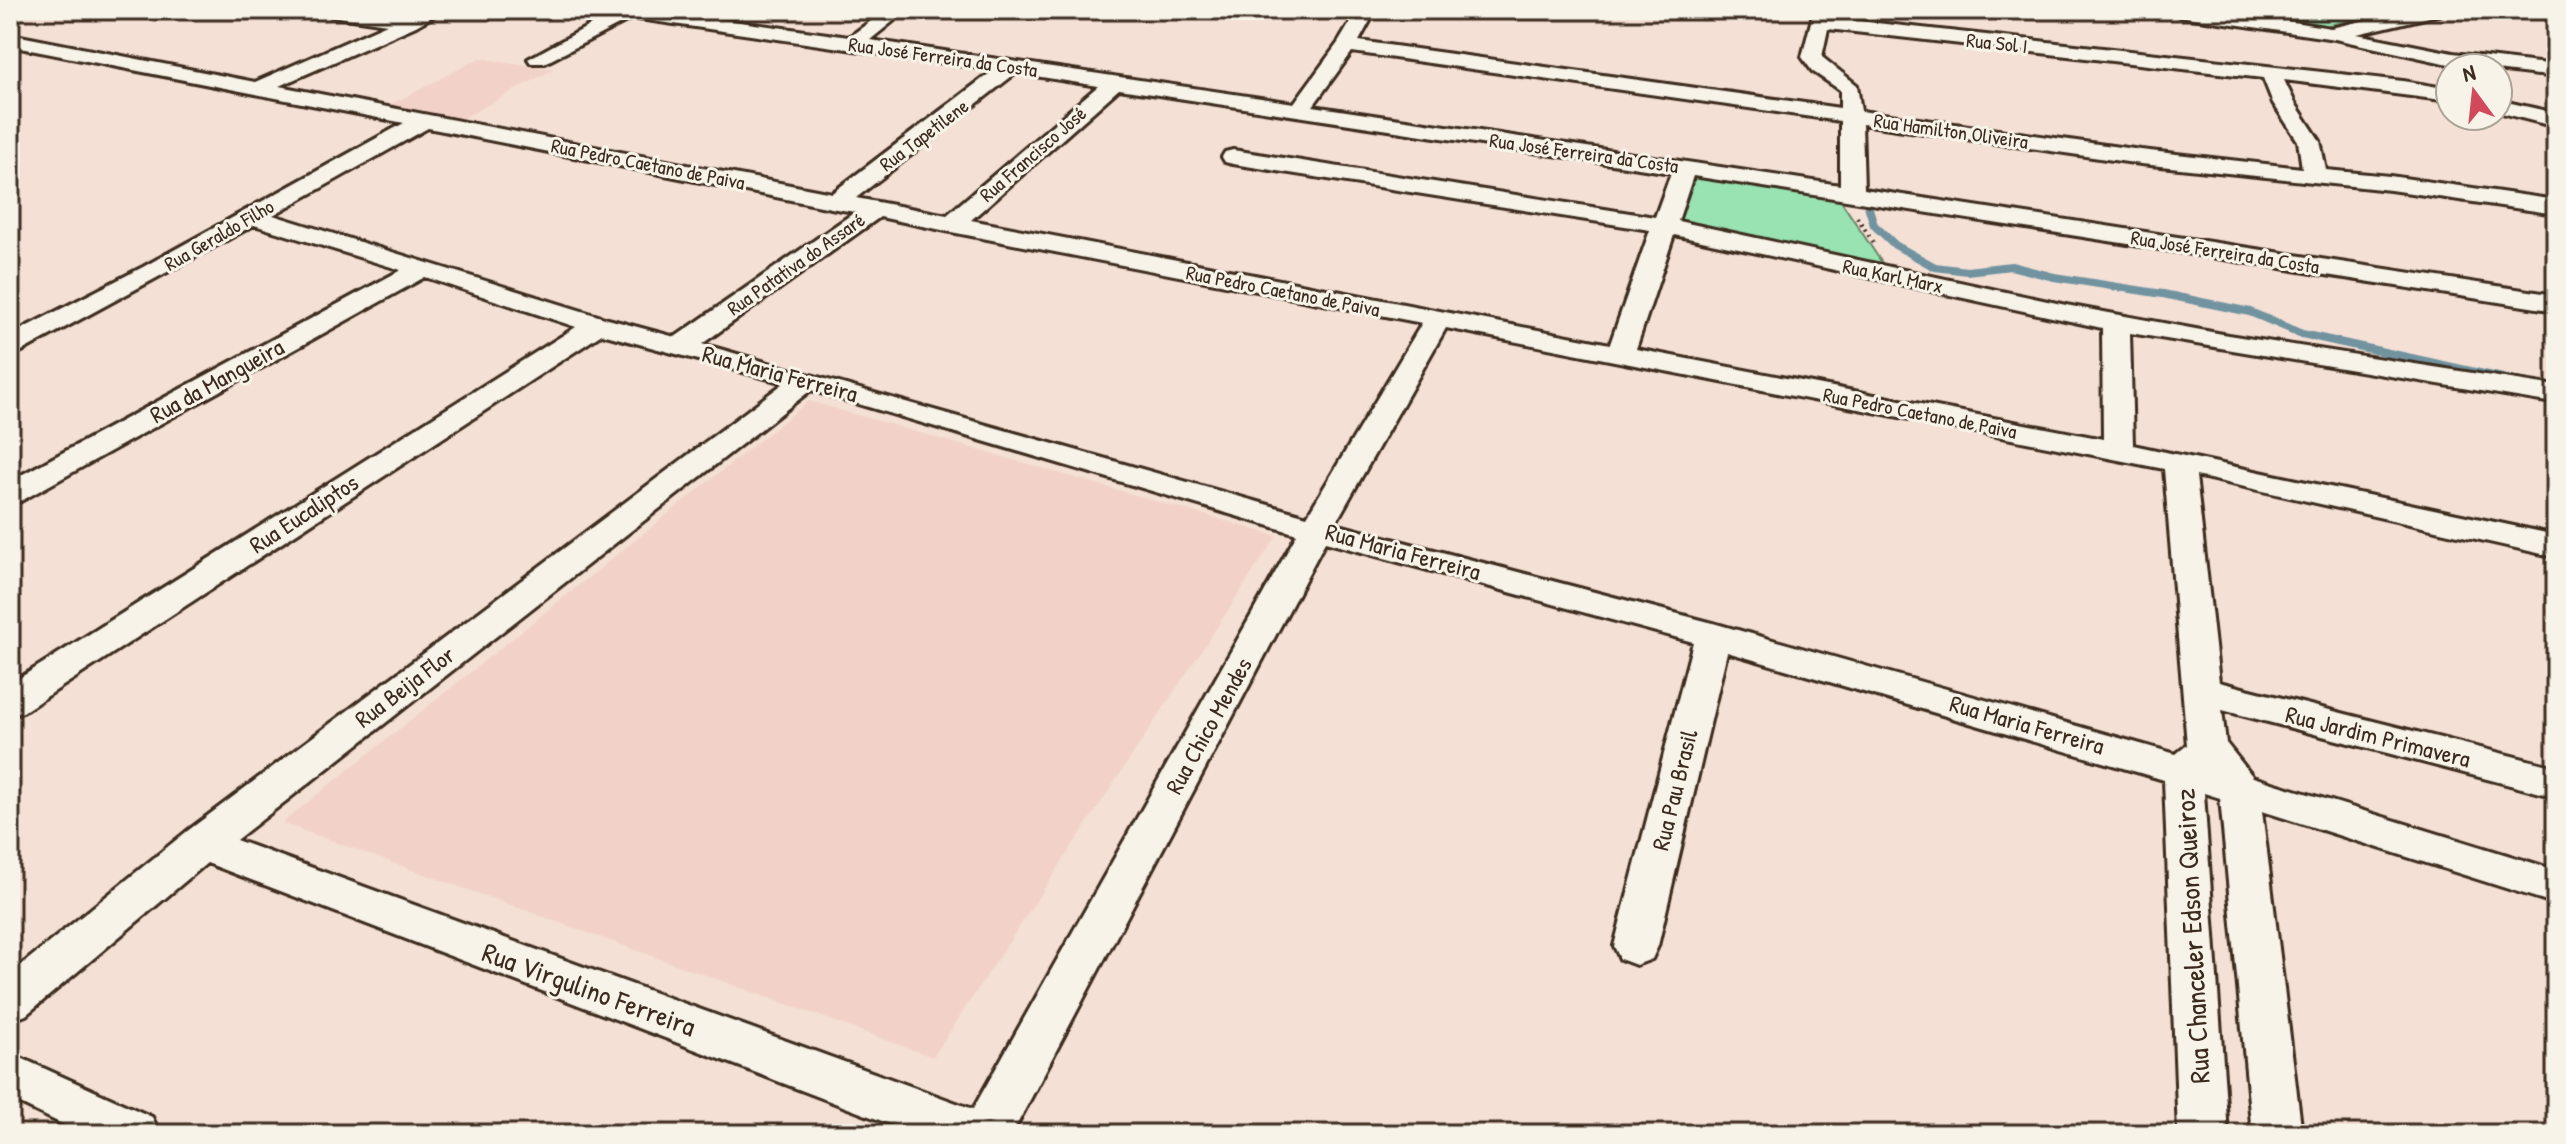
<svg xmlns="http://www.w3.org/2000/svg" width="2566" height="1144" viewBox="0 0 2566 1144" font-family="'Patrick Hand',sans-serif">
	<rect width="100%" height="100%" fill="#f4e0d5"/>
	<filter id="ink" filterUnits="userSpaceOnUse"><feTurbulence type="fractalNoise" baseFrequency=".0125" numOctaves="2"/><feDisplacementMap in="SourceGraphic" scale="16" xChannelSelector="R" yChannelSelector="G"/><feConvolveMatrix kernelMatrix="1 2 1 2 8 2 1 2 1" color-interpolation-filters="sRGB"/></filter>
	<g filter="url(#ink)">
		<path fill="#f2d2c8" d="M480,58l74,11 -94,51 -74,-13z
			M809,401l468,135 -344,521 -651,-234z"/>
		<path fill="#99e2b1" stroke="#6a8668" stroke-width="2" d="M2271,10h124l-74,17z
			M1711,175l126,20 49,74 -203,-44 -6,-7 13,-40z"/>
		<g fill="none" stroke-linecap="round" stroke-linejoin="round">
			<path stroke="#7193a0" stroke-width="8" d="M1867,202l7,23 21,20 40,22 32,4 44,-5 43,11 109,17 87,18 52,22 205,45"/>
			<g stroke="#3b2a1e" stroke-width="6">
				<path id="minor" d="M322,10h46l38,6 13,-6h25l-28,16 -137,60 553,107 162,-123 -362,-52 -87,45h-14l-3,-4 81,-44 -7,-5h50l197,27 37,-27h21l-37,30 424,63 44,-60 20,-33h18l-17,31 481,67v-18l-28,-19 -10,-14 12,-47h18l-1,8 572,63 47,8v12l-166,-21 11,23 25,38 6,29 64,6 166,24v14l-166,-24 -249,-26 -279,-40 2,65 692,106v16l-863,-135 -15,45 388,84 162,30 328,51v16l-3,1 -423,-70 3,112 423,90v22l-360,-81 23,206 337,85v30l-334,-87 4,33 27,34 303,93v34l-294,-93 40,323h-50l-32,-336 -16,-5 24,341h-50l-14,-354 -437,-128 -69,294 -6,13 -16,6 -16,-6 -6,-13 79,-304 -368,-100 -313,592h-96l-709,-271 -181,152 -16,6v-47l176,-142 598,-449 -182,-49 -579,378 -13,4v-32l566,-357 -151,-50 -404,224 -11,3v-23l391,-211 -147,-45 -234,127 -10,2v-19l133,-68 261,-144 -394,-77v-12l245,48 132,-58 -56,-8zM1828,29l435,49 10,25 25,38 4,27 -161,-18 -280,-39 -4,-26 -35,-28zM1352,52l488,69v64l-527,-79zM1016,73l82,13 -151,129 -91,-17zM1119,89l552,84 -16,44 -422,-67 -8,2 -3,5 3,5 8,2 417,66 -40,114 -639,-124zM428,128l408,81 19,3 -180,125 -67,-18 -335,-104zM880,217l71,15 471,91 -115,193 -605,-172zM1674,235l428,93 1,111 -467,-90zM1446,328l718,141 23,276 -11,9 -463,-131 -378,-99zM811,390l486,144 -324,575 -737,-269z
					M2170,10h45l116,18 80,-18h33l-2,4 -85,20 96,19 103,12v12l-103,-12 -118,-26 -156,-23z
					M2498,100l58,13v14l-58,-15z
					M10,1053l142,64 8,17h-77l-73,-35z"/>
			</g>
			<path stroke="#3b2a1e" stroke-width="4" stroke-dasharray="2 5" stroke-linecap="butt" d="M1857,217l18,28"/>
			<use href="#minor" fill="#f7f3e8" fill-rule="evenodd"/>
		</g>
	</g>
	<g text-anchor="middle" stroke-width="6" stroke-linejoin="round" paint-order="stroke">
		<g font-size="20" fill="#3b2a1e" stroke="#f7f3e8">
			<text transform="translate(1997 43) rotate(6)" y="7">Rua Sol I</text>
			<text transform="translate(943 57) rotate(8)" y="7">Rua José Ferreira da Costa</text>
			<text transform="translate(1951 131) rotate(8)" y="7">Rua Hamilton Oliveira</text>
			<text transform="translate(924 135) rotate(-37)" y="7">Rua Tapetilene</text>
			<text transform="translate(1584 153) rotate(8)" y="7">Rua José Ferreira da Costa</text>
			<text transform="translate(1033 154) rotate(-41)" y="7">Rua Francisco José</text>
			<text transform="translate(648 164) rotate(11)" y="7">Rua Pedro Caetano de Paiva</text>
			<text transform="translate(219 235) rotate(-30)" y="7">Rua Geraldo Filho</text>
			<text transform="translate(2225 252) rotate(9)" y="7">Rua José Ferreira da Costa</text>
			<text transform="translate(796 264) rotate(-35)" y="7">Rua Patativa do Assaré</text>
			<text transform="translate(1893 276) rotate(12)" y="7">Rua Karl Marx</text>
			<text transform="translate(1283 291) rotate(11)" y="7">Rua Pedro Caetano de Paiva</text>
			<text transform="translate(1920 413) rotate(11)" y="7">Rua Pedro Caetano de Paiva</text>
		</g>
		<g font-size="24" fill="#3b2a1e" stroke="#f7f3e8">
			<text transform="translate(780 374) rotate(15)" y="8">Rua Maria Ferreira</text>
			<text transform="translate(217 381) rotate(-29)" y="8">Rua da Mangueira</text>
			<text transform="translate(304 514) rotate(-33)" y="8">Rua Eucaliptos</text>
			<text transform="translate(1403 552) rotate(15)" y="8">Rua Maria Ferreira</text>
			<text transform="translate(405 687) rotate(-37)" y="8">Rua Beija Flor</text>
			<text transform="translate(2027 725) rotate(16)" y="8">Rua Maria Ferreira</text>
			<text transform="translate(1209 726) rotate(-61)" y="8">Rua Chico Mendes</text>
			<text transform="translate(2378 737) rotate(14)" y="8">Rua Jardim Primavera</text>
			<text transform="translate(1675 790) rotate(-76)" y="8">Rua Pau Brasil</text>
		</g>
		<g font-size="28" fill="#3b2a1e" stroke="#f7f3e8">
			<text transform="translate(2192 936) rotate(-93)" y="10">Rua Chanceler Edson Queiroz</text>
			<text transform="translate(589 989) rotate(20)" y="10">Rua Virgulino Ferreira</text>
		</g>
	</g>
	<rect width="2566" height="1144" fill="none" stroke="#f7f3e8" stroke-width="40"/>
	<rect x="20" y="20" width="2526" height="1104" fill="none" stroke="#3b2a1e" stroke-width="3" filter="url(#ink)"/>
	<g transform="translate(2474 92) rotate(345)"><circle r="38" fill="#f7f3e8" stroke="#aca397" stroke-width="2"/>
	<path d="M0-6L14 30L0 20L-14 30Z" fill="#d1495b"/>
	<text y="-12" font-size="22" font-weight="bold" text-anchor="middle" fill="#3b2a1e">N</text>
	</g>
</svg>
